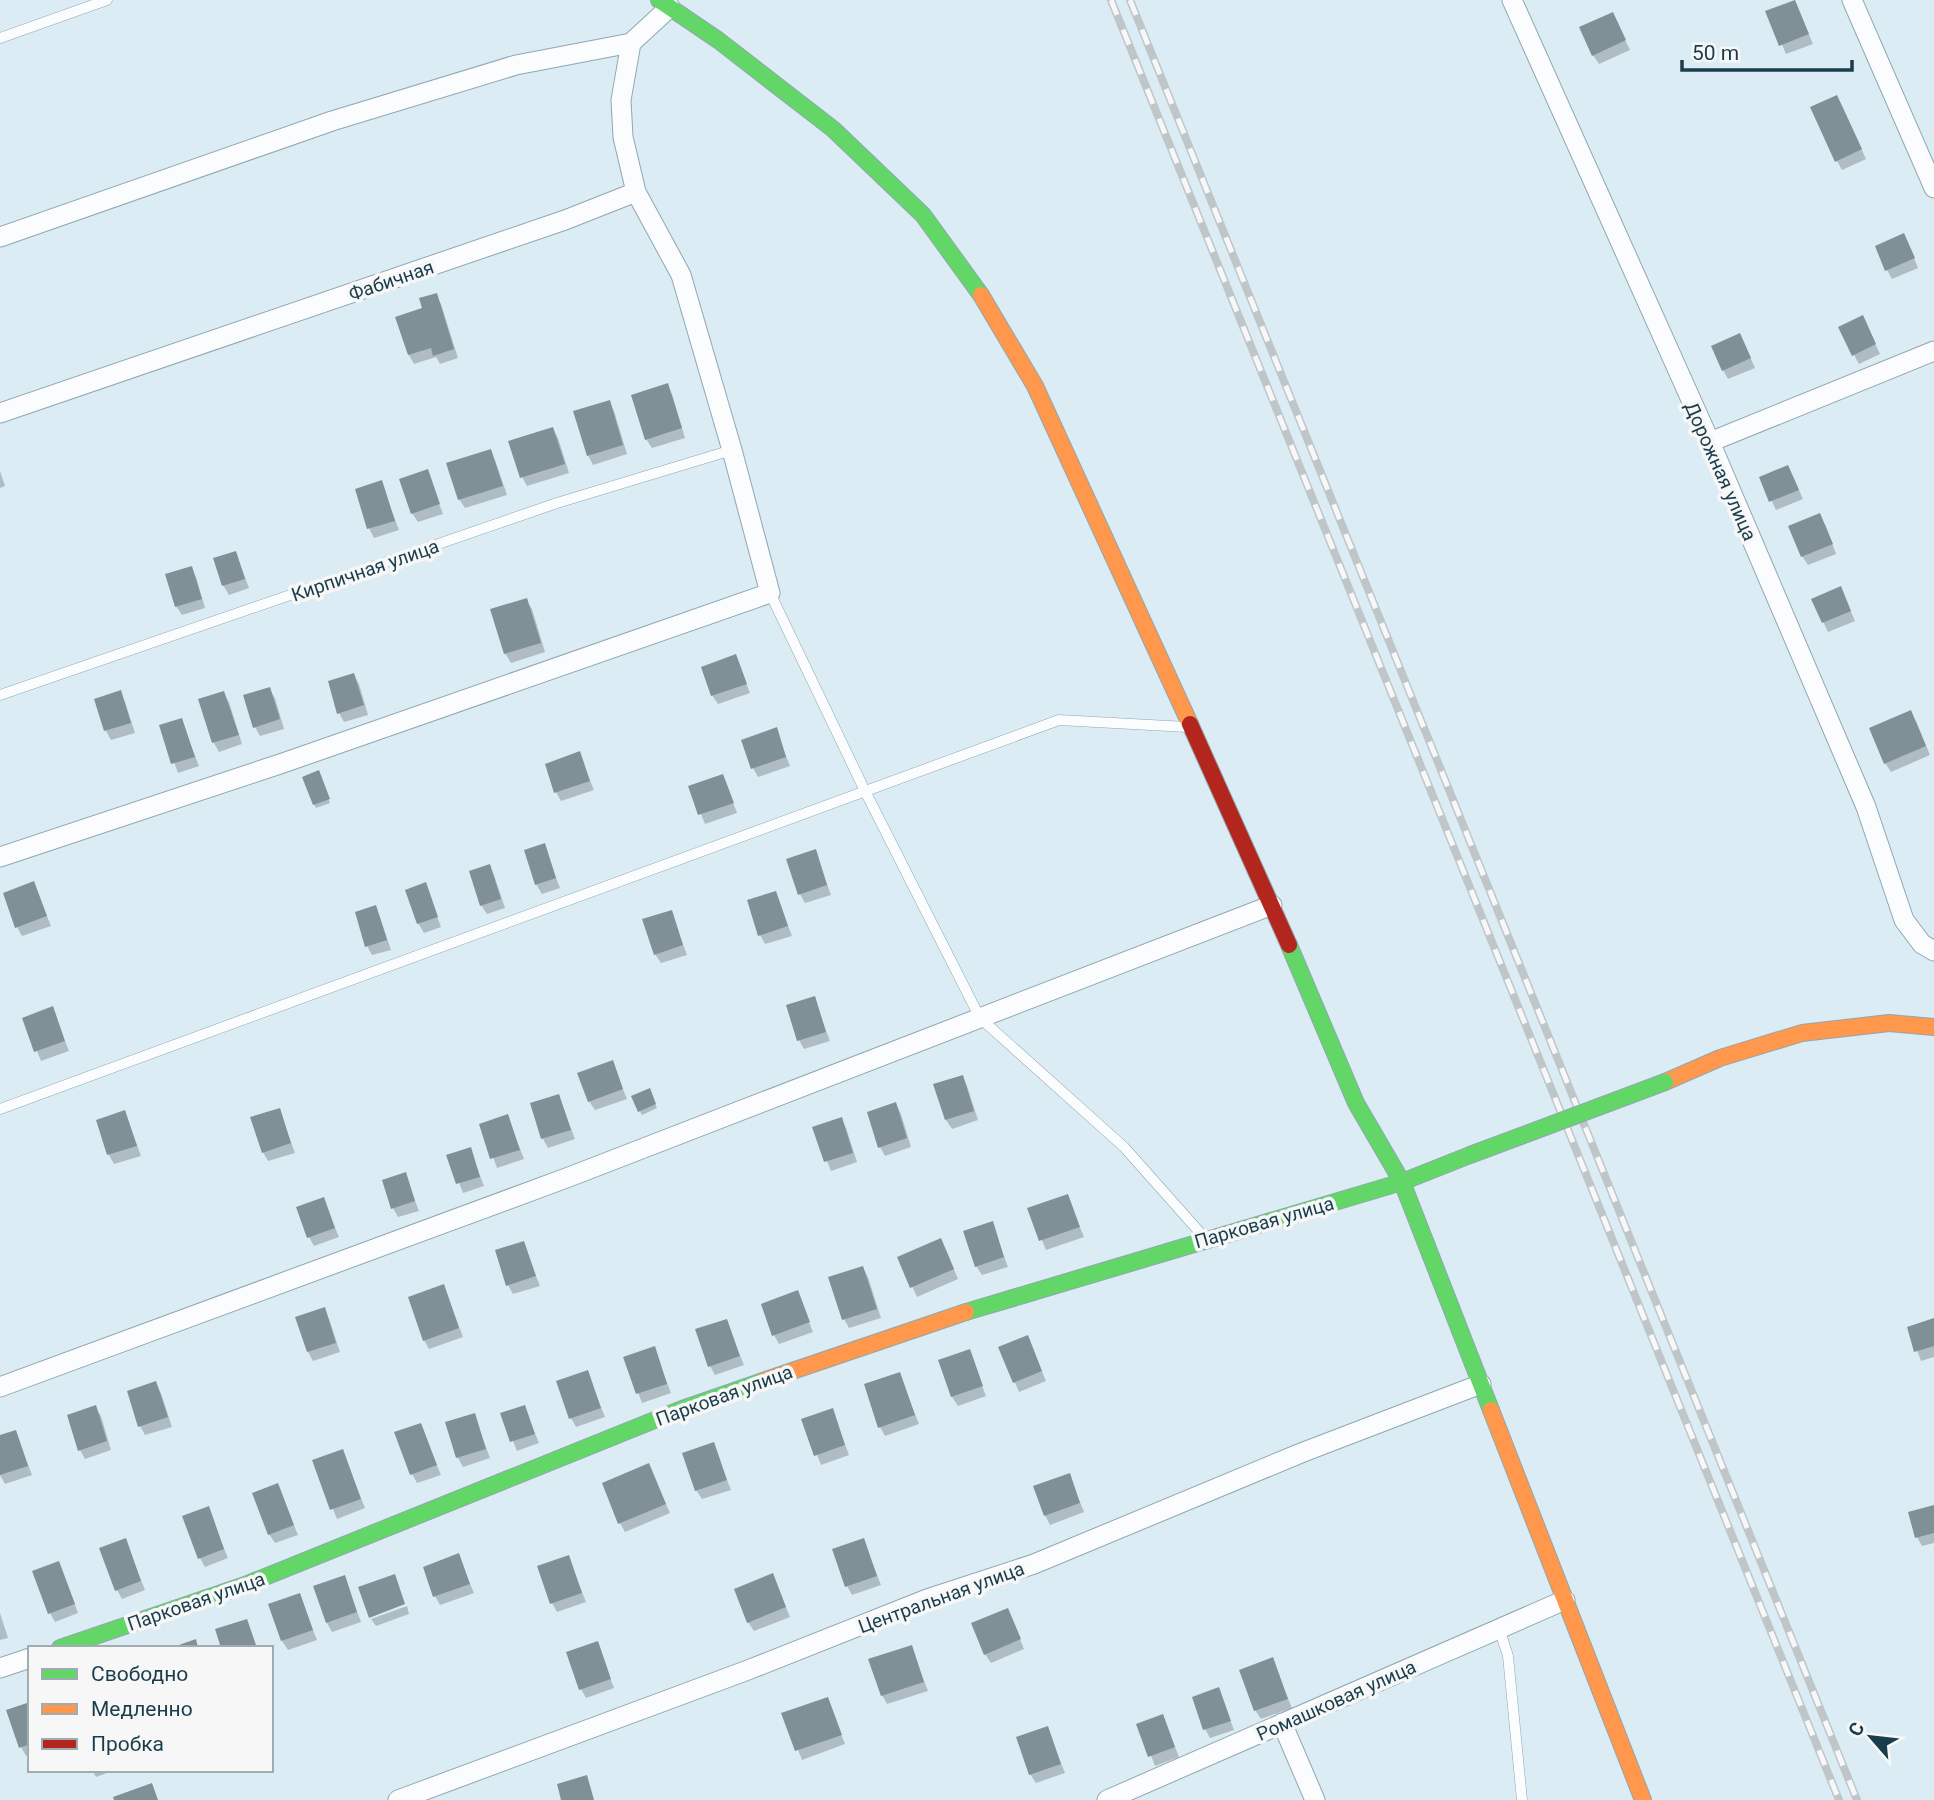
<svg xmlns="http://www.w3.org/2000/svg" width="1934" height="1800" viewBox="0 0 1934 1800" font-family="Roboto,sans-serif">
	<rect width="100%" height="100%" fill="#dcecf4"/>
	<path fill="#0003" d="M1799,11l14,33 -27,10 -18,-42z
		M1617,23l13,27 -31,14 -6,-9z
		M1842,106l24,53 -24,11 -5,-9z
		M1909,245l9,23 -26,11 -5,-9z
		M436,295l5,9 17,54 -18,6 -4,-7 -22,7 -5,-9 -12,-37 27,-9z
		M1867,326l13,28 -21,10 -5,-9z
		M1745,345l10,23 -27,11 -5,-9z
		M667,385l5,9 13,44 -33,10 -6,-9z
		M609,402l5,9 13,43 -34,11 -5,-10z
		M553,429l5,9 11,35 -42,13 -5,-9z
		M490,451l5,9 12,35 -42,13 -6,-9z
		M0,471l5,15 -5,2z
		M427,471l16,43 -25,8 -6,-9z
		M1793,476l10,23 -27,11 -15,-32z
		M381,483l18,47 -25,8 -5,-10z
		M1825,524l11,30 -28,11 -6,-9z
		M236,553l13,35 -20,7 -6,-10z
		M191,568l5,9 9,31 -23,7 -6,-9z
		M1845,598l10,23 -27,11 -15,-32z
		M526,600l6,9 13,43 -34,11 -6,-10z
		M736,657l14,36 -32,11 -6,-9z
		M354,675l5,9 9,31 -24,7 -5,-9z
		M269,689l6,9 9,31 -24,7 -5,-9z
		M120,692l5,10 10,31 -24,7 -5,-9 -10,-31z
		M223,693l6,9 13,42 -23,8 -5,-9 -14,-43z
		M181,720l18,46 -21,7 -17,-47z
		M1916,721l14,34 -39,17 -6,-9z
		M776,730l14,36 -32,11 -5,-9z
		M579,754l15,36 -33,11 -5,-9z
		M321,776l9,27 -14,5 -2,-4z
		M723,776l14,37 -32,11 -15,-37z
		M544,846l16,42 -18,6 -6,-10z
		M815,851l16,44 -26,8 -5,-9z
		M489,866l5,9 11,33 -18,6 -6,-9z
		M34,884l17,42 -29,10 -5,-9z
		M425,884l16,43 -17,6 -6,-10z
		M776,893l16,43 -27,8 -5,-9z
		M375,907l5,10 11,33 -19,5 -5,-9z
		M671,912l16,43 -26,8 -6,-9z
		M814,998l16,43 -26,8 -5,-9z
		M52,1009l17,42 -28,10 -17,-42z
		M612,1062l15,37 -32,11 -6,-9z
		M962,1077l5,9 11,34 -26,9 -6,-9z
		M651,1094l6,14 -15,7 -2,-4z
		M559,1096l16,43 -27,9 -5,-9 -11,-35z
		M896,1104l5,10 10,33 -26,9 -5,-9z
		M279,1110l16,43 -27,8 -5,-9z
		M125,1112l16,44 -27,8 -5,-9 -11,-34z
		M507,1116l17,43 -27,9 -16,-43z
		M841,1119l5,9 11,34 -26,9 -17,-43z
		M470,1149l14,37 -21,7 -14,-37z
		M405,1175l14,36 -21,6 -5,-9z
		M1067,1196l17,41 -38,13 -17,-41z
		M323,1199l16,38 -25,9 -5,-9z
		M992,1224l16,43 -26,8 -6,-9z
		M523,1243l17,43 -27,8 -5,-9z
		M946,1250l12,29 -41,18 -18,-39z
		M863,1268l5,9 13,41 -32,10 -5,-9z
		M444,1286l19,51 -34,12 -5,-9z
		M797,1292l16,40 -34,12 -5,-9z
		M324,1309l5,10 11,33 -27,9 -5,-9z
		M1934,1320v37l-13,4 -12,-33z
		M726,1321l18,44 -29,10 -5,-9z
		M1032,1347l14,34 -27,11 -19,-44z
		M654,1348l17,45 -29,10 -17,-45z
		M969,1351l17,45 -28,10 -6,-9z
		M587,1372l18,45 -29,10 -5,-9z
		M899,1374l20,50 -34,12 -5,-9z
		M156,1384l5,9 11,34 -27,8 -5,-9z
		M95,1407l6,9 10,34 -26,9 -5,-9z
		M524,1407l15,36 -22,8 -15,-37z
		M832,1410l17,45 -28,10 -18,-45z
		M474,1415l16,43 -27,9 -5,-9 -11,-34z
		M420,1425l21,50 -24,8 -5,-9z
		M16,1432l16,43 -27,9 -5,-9v-38z
		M713,1445l18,45 -29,9 -6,-9z
		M342,1451l23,57 -28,11 -23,-58z
		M649,1466l21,47 -45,19 -5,-9z
		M1069,1475l15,37 -34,13 -5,-10z
		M277,1485l21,50 -23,8 -6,-9z
		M1934,1507v36l-12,3 -5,-9z
		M208,1509l20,49 -23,9 -5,-9z
		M125,1540l20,50 -23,9 -5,-9z
		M863,1540l18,45 -29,10 -5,-9z
		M458,1556l16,37 -34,12 -5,-9z
		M568,1557l18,45 -29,10 -5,-9z
		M63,1573l15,40 -23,9 -5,-9z
		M773,1576l17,41 -36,14 -6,-9z
		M344,1577l17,45 -29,10 -5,-9z
		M299,1595l18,45 -29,10 -6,-9z
		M407,1606l2,8 -33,12 -5,-7z
		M0,1613l8,25 -8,2z
		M1012,1620l12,29 -33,14 -6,-9z
		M597,1643l17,45 -28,10 -5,-9z
		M911,1647l17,44 -41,13 -5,-9z
		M1272,1660l20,48 -31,11 -6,-9z
		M1218,1689l16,41 -24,8 -5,-9z
		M827,1699l18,45 -43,16 -18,-46z
		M30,1704v51l-4,1 -5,-9z
		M1163,1716l16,41 -24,9 -16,-41z
		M1047,1728l18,45 -29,10 -6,-9z
		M92,1770h23l-19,7z"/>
	<path fill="#7f9196" d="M1795,0l14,34 -30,12 -14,-35z
		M1613,12l13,28 -34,16 -13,-29z
		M1837,95l25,54 -27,13 -25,-55z
		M1904,233l11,25 -30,13 -10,-25z
		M437,293l17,56 -21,7 -2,-8 -23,7 -13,-38 27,-9 -3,-10z
		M1863,315l13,29 -24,12 -14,-29z
		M1740,333l11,25 -29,13 -11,-25z
		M668,383l14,45 -37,12 -14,-45z
		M610,400l13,45 -36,11 -14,-45z
		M553,427l12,37 -45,14 -12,-37z
		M491,449l12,37 -45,14 -12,-37z
		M1788,465l11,25 -30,12 -10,-25z
		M428,469l12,35 -29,10 -12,-35z
		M382,480l13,41 -28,8 -12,-40z
		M1820,513l13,31 -32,13 -13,-31z
		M236,551l9,28 -23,7 -9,-28z
		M192,566l10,33 -27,8 -10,-33z
		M1841,586l10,25 -29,12 -11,-24z
		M527,598l14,45 -37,11 -14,-45z
		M736,654l11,30 -36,12 -10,-29z
		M354,673l10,32 -27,9 -9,-33z
		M270,687l10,32 -27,9 -10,-33z
		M121,690l10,33 -27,8 -10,-32z
		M224,691l15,44 -27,8 -14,-44z
		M1911,710l15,36 -42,18 -15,-36z
		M182,718l13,39 -24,7 -12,-39z
		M777,727l9,30 -35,12 -10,-29z
		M580,751l10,30 -36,12 -9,-29z
		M319,770l11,29 -17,6 -11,-28z
		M723,774l11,29 -36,12 -10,-29z
		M545,843l11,35 -21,7 -11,-35z
		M816,849l11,36 -29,10 -12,-36z
		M490,864l11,35 -21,7 -11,-35z
		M34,881l13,35 -32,12 -12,-35z
		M426,882l12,35 -21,7 -12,-34z
		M776,891l12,35 -30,10 -11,-36z
		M376,905l11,35 -22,7 -10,-35z
		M672,910l11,35 -29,10 -12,-36z
		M815,996l11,36 -29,9 -11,-36z
		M53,1006l12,35 -31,11 -12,-34z
		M613,1060l10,29 -35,13 -11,-29z
		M963,1075l11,36 -29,9 -12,-36z
		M650,1088l6,16 -18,8 -7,-16z
		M559,1094l12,36 -30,9 -11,-36z
		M896,1102l11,36 -29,10 -11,-36z
		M280,1108l11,35 -29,10 -12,-36z
		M125,1110l12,36 -30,9 -11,-35z
		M508,1114l12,36 -30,9 -11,-35z
		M842,1117l11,36 -29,9 -12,-35z
		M471,1147l9,30 -24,7 -10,-29z
		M406,1172l9,29 -24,8 -9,-29z
		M1068,1194l12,33 -41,14 -12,-33z
		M324,1197l11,31 -28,10 -11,-31z
		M993,1221l11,36 -29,10 -12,-36z
		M941,1238l13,31 -44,19 -13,-31z
		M524,1241l12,35 -30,10 -11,-36z
		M863,1266l14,43 -35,11 -14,-43z
		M444,1284l15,44 -36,13 -15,-44z
		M798,1290l12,32 -38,14 -11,-32z
		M325,1307l11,36 -29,9 -12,-35z
		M1934,1318v28l-20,6 -7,-25z
		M727,1319l13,37 -32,11 -13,-38z
		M1028,1335l14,36 -29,12 -15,-36z
		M655,1346l12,38 -31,10 -13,-37z
		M970,1349l13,37 -32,11 -13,-37z
		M588,1370l13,38 -32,11 -13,-38z
		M900,1372l15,43 -37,13 -14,-44z
		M156,1381l12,36 -30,10 -11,-36z
		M96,1405l11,36 -29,10 -11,-36z
		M525,1405l10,29 -25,8 -10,-29z
		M833,1408l12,37 -31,11 -13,-37z
		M475,1413l11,36 -30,9 -11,-36z
		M421,1423l16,42 -27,10 -16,-43z
		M16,1430l12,36 -28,9v-40z
		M714,1442l13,38 -32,11 -13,-38z
		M343,1449l18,50 -31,11 -18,-50z
		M649,1463l17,41 -48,20 -16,-41z
		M1070,1473l10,30 -36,13 -11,-30z
		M278,1483l16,42 -26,10 -16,-42z
		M1934,1505v28l-19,5 -7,-26z
		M209,1506l15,43 -26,10 -16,-43z
		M126,1538l15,43 -26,10 -16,-43z
		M864,1538l13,38 -32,11 -13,-38z
		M459,1553l11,31 -37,13 -10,-30z
		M569,1555l13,38 -32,11 -13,-38z
		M59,1561l16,43 -27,10 -16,-43z
		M773,1573l13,34 -39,16 -13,-34z
		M395,1574l10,30 -36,14 -11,-31z
		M345,1575l12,37 -31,11 -13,-37z
		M300,1593l13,37 -32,11 -13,-37z
		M1008,1608l13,31 -37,16 -13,-32z
		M247,1619l10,29h-36l-6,-19z
		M196,1639l2,9h-25v-1z
		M598,1641l13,38 -32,11 -13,-38z
		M912,1645l12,37 -43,14 -13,-37z
		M1273,1657l15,42 -34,12 -15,-41z
		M1219,1687l12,34 -28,9 -11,-33z
		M828,1697l14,38 -47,16 -14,-38z
		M30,1702v42l-11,4 -13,-38z
		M1163,1714l12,33 -27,10 -12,-33z
		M1048,1726l13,38 -32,11 -13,-38z
		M587,1775l7,25h-33l-4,-16z
		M152,1783l6,17h-44l-1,-3z"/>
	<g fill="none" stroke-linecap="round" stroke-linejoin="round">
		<g stroke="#8fa7b1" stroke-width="11">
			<path id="lane" d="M0,38l107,-38
				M770,593l95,198 115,227 144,129 79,89
				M0,695l557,-192 175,-53
				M0,1109l1059,-389 128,7
				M1499,1628l9,28 14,144"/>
		</g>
		<g stroke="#8fa7b1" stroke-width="21">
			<path id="street" d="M1512,0l198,442 156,365 38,113 18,24 12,7
				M1852,0l82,188
				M0,237l332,-116 184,-56 115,-22 39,-36
				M0,413l565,-193 71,-28 -13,-55 -2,-37 10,-57
				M1710,442l224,-91
				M0,857l283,-94 487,-170 -38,-143 -51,-175 -45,-83
				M0,1387l569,-210 703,-272
				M0,1668l30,-10
				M1282,1723l33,77
				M398,1800l350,-130 179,-71 107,-35 267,-111 180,-69
				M1107,1800l458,-200"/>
		</g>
		<g stroke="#8fa7b1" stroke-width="18">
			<path id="fast" d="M659,0l59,40 115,89 90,86 58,80
				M1289,945l67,158 46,79 68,-27
				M966,1312l436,-130 89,228
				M60,1648l185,-63 437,-176 81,-28"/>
		</g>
		<g stroke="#8fa7b1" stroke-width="18">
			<path id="slow" d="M981,295l54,91 155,338
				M1665,1082l55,-24 82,-25 87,-10 45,4
				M763,1381l203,-69
				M1491,1410l152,390"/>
		</g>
		<g stroke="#8fa7b1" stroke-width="18">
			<path id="jam" d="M1190,724l99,221"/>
		</g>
		<use href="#lane" stroke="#fafcfd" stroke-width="10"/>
		<use href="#street" stroke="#fafcfd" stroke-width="19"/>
		<use href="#fast" stroke="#63d668" stroke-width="16"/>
		<use href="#slow" stroke="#ff974d" stroke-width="16"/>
		<use href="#jam" stroke="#b3261e" stroke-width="16"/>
		<g stroke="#bfc6c9" stroke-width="8">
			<path id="rail" d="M1111,0l728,1800
				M1130,0l727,1800"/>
		</g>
		<use href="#rail" stroke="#f7f7f7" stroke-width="5" stroke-dasharray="16" stroke-linecap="butt"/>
		<g stroke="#8fa7b1" stroke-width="18" stroke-linecap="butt">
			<path id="fast-bridge" d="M1470,1155l195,-73"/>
		</g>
		<use href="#fast-bridge" stroke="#63d668" stroke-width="16"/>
	</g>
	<g text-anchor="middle" stroke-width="7" stroke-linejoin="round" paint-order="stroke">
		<g font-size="19" fill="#1a3d4c" stroke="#f7f7f7">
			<text transform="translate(391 280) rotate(-19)" y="7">Фабичная</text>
			<text transform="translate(1721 471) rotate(66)" y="7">Дорожная улица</text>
			<text transform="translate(365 570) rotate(-19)" y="7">Кирпичная улица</text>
			<text transform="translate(1264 1222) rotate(-16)" y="7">Парковая улица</text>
			<text transform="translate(724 1395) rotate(-20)" y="7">Парковая улица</text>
			<text transform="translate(941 1597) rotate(-20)" y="7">Центральная улица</text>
			<text transform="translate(196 1601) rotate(-19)" y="7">Парковая улица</text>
			<text transform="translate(1336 1700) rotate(-24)" y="7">Ромашковая улица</text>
		</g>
	</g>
	<rect x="28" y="1646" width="245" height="126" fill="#f7f7f7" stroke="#9fadb3" stroke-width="2"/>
	<rect x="42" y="1669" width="35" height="10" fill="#63d668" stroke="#9fadb3" stroke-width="2"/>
	<text x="91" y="1681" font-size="21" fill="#1a3d4c">Свободно</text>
	<rect x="42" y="1704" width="35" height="10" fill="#ff974d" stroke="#9fadb3" stroke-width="2"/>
	<text x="91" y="1716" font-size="21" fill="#1a3d4c">Медленно</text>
	<rect x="42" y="1739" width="35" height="10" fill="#b3261e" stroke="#9fadb3" stroke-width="2"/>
	<text x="91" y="1751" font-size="21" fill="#1a3d4c">Пробка</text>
	<g transform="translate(1871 1737) rotate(298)" stroke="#f7f7f7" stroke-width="5" paint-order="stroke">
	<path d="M0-5L12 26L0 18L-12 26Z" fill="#1a3d4c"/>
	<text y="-10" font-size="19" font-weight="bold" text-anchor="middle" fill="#1a3d4c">С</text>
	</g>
	<path d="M1682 60v10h170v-10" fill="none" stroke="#1a3d4c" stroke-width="3.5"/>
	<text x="1692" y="60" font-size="21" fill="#1a3d4c" stroke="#f7f7f7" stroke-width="5" paint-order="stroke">50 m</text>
</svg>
